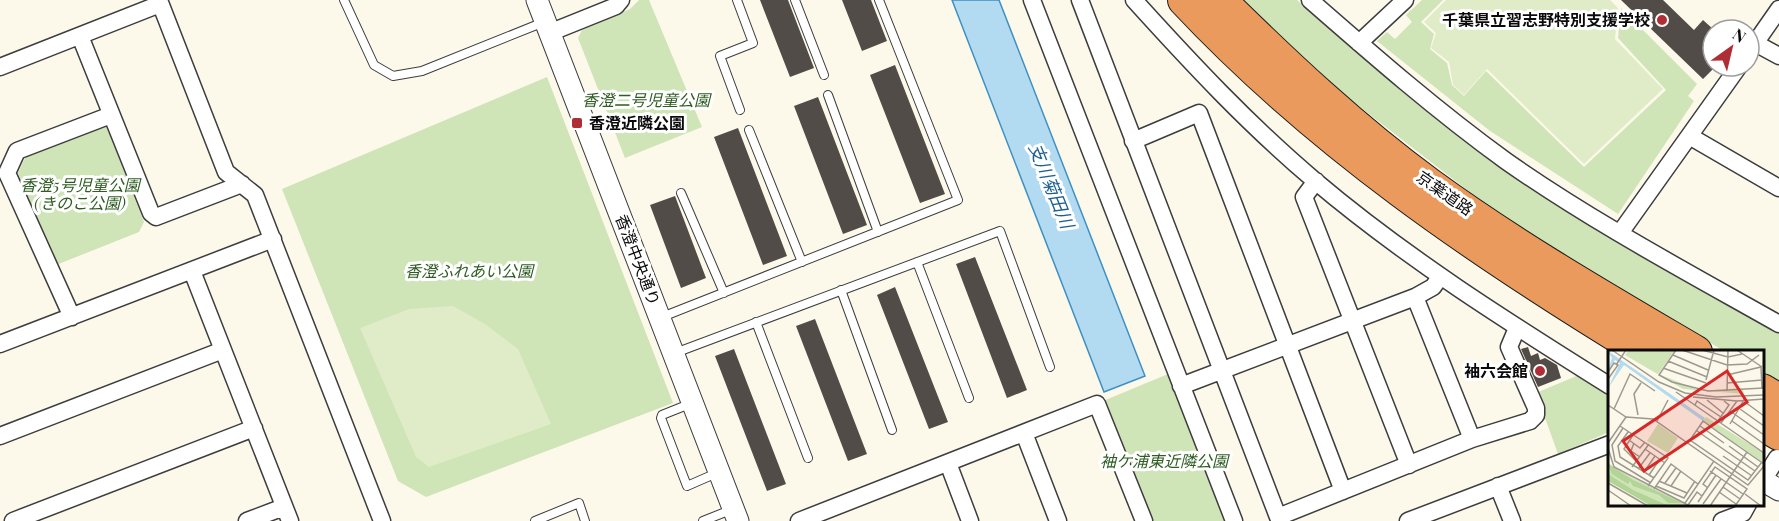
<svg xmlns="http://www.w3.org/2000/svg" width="1779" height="521" viewBox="0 0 1779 521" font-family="'Playfair Display','Noto Sans JP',serif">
	<rect width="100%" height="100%" fill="#fdf9ea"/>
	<path fill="#cfe4b7" d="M639,0h10l53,127 -77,31 -47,-120 4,-8 48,-21z
		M1242,0h55l109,93 215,149 158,90v53l-16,-10 -1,-23 -38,-1 -222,-134 -155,-120z
		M1422,0h21l-22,22 13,12 -4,15 17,14 5,22 12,11 22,-25 98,96 82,-77 -48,-52 3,-30 76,76 -9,12 6,5 -76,113 -128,-83 -113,-90 10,-9 8,7 17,-17 -6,-7z
		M547,77l126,326 -247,94 -28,-16 -116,-292z
		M106,125l38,97 -5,10 -83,33 -38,-92 8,-17z
		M1168,374l57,147h-75l-47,-120z
		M1581,374l28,18v40l-51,22 -22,-61z"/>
	<path fill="#e0ecc8" d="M1446,0h164l8,8 -3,31 48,50 -79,75 -97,-95 -23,26 -11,-10 -4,-23 -18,-14 5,-15 -12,-11z
		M453,306l32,18 33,25 33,75 -122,43 -13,-10 -56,-129 49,-19z"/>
	<path fill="#b2daf1" stroke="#3f90c2" stroke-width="1.5" d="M952,0h47l146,376 -41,16z"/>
	<path fill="#524c48" d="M760,0h28l26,68 -24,9z
		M842,0h29l16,41 -25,10z
		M1621,0h42l31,30 9,-10 10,9v40l-10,10z
		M895,65l50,129 -25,9 -50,-128z
		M818,97l49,128 -24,9 -49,-128z
		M738,128l49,128 -24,9 -49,-128z
		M675,196l31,82 -25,10 -31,-83z
		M975,257l52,133 -20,8 -51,-134z
		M895,287l53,135 -19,7 -52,-134z
		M815,319l52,135 -19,7 -52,-135z
		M1528,347l3,9 7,-3 2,7 5,-2 12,7 4,13 -23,9 -17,-38z
		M734,349l52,135 -19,7 -52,-135z"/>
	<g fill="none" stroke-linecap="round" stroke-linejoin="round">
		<g stroke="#3d3d3d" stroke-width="10">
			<path id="service" d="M344,0l30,65 19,11 29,-5 122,-49
				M737,0l16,43 -33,13 20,54
				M795,0l29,75
				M828,95l50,137
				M749,130l53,132
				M681,193l43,100
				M917,262l52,136
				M841,290l51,140
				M662,317l296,-117 -79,-200
				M756,322l52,136
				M675,353l325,-122 50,136
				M692,403l-30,12 -1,3 26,68 32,-14
				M535,521l44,-18 6,18
				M703,521l30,-12"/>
		</g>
		<g stroke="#3d3d3d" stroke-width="19">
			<path id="minor" d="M159,0l67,172 29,23 127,326
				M1032,0l202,521
				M1080,0l198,517 194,-78 58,-18 6,-6v-7l-27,-61 8,-19
				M1134,0c57,63 115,125 180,180 92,78 194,142 296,206
				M1310,0c64,56 127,111 196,161 87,61 181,111 273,163
				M549,33l67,-27 5,-6
				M80,36l71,177 5,4 86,-33
				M1359,43l46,-43
				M1755,43l24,13
				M1749,52l30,-43
				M0,67l160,-63
				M1691,137l88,51
				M1133,141l66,-28 144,378
				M1316,181l-12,16 105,268
				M1620,233l119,-167
				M192,271l98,250
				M1415,297l57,142
				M72,317l-65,-144 10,-22 94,-36
				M0,344l273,-105
				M1181,386l234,-89 18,-10 7,-10
				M1024,433l34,88
				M0,436l223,-86
				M948,463l22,58
				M1762,482l15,-24
				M1498,486l14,35
				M13,521l241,-93
				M247,521l37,-14
				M799,521l298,-117 47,117
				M1408,521l202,-77
				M1722,521l21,-8 5,-9"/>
		</g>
		<g stroke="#3d3d3d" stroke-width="23">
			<path id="tertiary" d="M537,0l201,521
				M1762,480l17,10"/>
		</g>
		<g stroke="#1b1b1b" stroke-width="34">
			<path id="motorway" d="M1184,0c133,142 293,251 459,352
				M1220,0c66,65 134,129 209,184 85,62 177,115 267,168
				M1762,390l17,10
				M1762,424l17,10"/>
		</g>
		<use href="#service" stroke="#fff" stroke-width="8"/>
		<use href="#minor" stroke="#fff" stroke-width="16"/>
		<use href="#tertiary" stroke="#fff" stroke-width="21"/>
		<use href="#motorway" stroke="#e99a5c" stroke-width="32"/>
	</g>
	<g fill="#af2e36" stroke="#fff" stroke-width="2">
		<circle cx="1662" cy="20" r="6"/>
		<rect x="571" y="117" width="12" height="12" rx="3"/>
		<circle cx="1540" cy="371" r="6"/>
	</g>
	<g text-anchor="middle" stroke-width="6" stroke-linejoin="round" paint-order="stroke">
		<g font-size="16" font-weight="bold" fill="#0a0a0a" stroke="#fff" text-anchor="end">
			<text x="1650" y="26">千葉県立習志野特別支援学校</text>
			<text x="589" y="129" text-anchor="start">香澄近隣公園</text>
			<text x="1528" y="377">袖六会館</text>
		</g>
		<g font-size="16" font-style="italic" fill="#2e5c21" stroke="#fff">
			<text x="646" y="106">香澄二号児童公園</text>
			<text x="80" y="191">香澄5号児童公園<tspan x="80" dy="18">(きのこ公園)</tspan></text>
			<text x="469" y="277">香澄ふれあい公園</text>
			<text x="1164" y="467">袖ケ浦東近隣公園</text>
		</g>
		<g font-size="16" fill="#0a0a0a" stroke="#fff">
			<text transform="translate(1445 193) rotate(35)" y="6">京葉道路</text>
			<text transform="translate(638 260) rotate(69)" y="6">香澄中央通り</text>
		</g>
		<g font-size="18" font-style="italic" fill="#1f6191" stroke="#fff">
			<text transform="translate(1051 186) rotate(68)" y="6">支川菊田川</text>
		</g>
	</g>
	<g transform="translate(1608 350)">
		<rect width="156" height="156" fill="#fdf9ea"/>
		<path d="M21,0h46l-17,24 41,16h44l1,4 -61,-5 -58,-34zM98,67l58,36v10l-61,-42zM50,74l20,14 -10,15 -21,-12zM0,113l23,14 58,29h-36l-45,-25z" fill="#cfe4b7"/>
		<path d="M0,114l25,16 49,23h-14l-9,-8 -26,-9 -3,-5 -2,3 -16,-10zM0,124l25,16 36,16h-18l-43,-25z" fill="#b3d497"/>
		<path d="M0,1l97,67 -2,3 -79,-56 -16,23 12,-25 -5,-3 -7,10 4,-12z" fill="#b2daf1"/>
		<path fill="none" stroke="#9c9990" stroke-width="1.5" d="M4,0l47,32 26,11 31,4 48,-2M68,0l-17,25 13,7 36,9 56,-3M74,0l45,15 20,-1 12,-9M94,0l26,7 14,-3M129,0l25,17M65,5l35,15M60,11l39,16M8,15l10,-15M55,18l43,15M0,22l6,-9 4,2 -10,14M119,25l34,-8 1,21M98,30l8,-30M119,33l35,-3M119,41l1,-41M68,42l88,61M85,47l44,4M99,50l16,13M137,52l19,14M0,55l18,12 27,2 95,66 16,-19M87,55l2,-4 24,16M6,59l16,-35 25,17M132,59l24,17M122,61l34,24M30,65l-4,-21 7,-11M107,69l3,2 11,-16 -5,-4M49,71l11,-21M124,71l32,23M113,73l16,-22 27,-2M122,74l15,-26M12,76l48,32 -20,28M92,76l24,17M15,78l-11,17 3,16 36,22M89,81l58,40M20,82l-10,14 2,11 34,21M25,85l-9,14 12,12M21,90l11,8 5,-6M0,93l18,-26M26,93l-3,8 9,6M121,96l29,21M0,98l6,19 76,39M37,99l20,14M115,106l29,20M154,112l-14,18 -58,-40 13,-19 15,11 46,32M24,117l17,-23M30,119l12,-16M102,121l33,23M36,122l11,-16M41,125l11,-16M51,131l28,12M0,133l40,23M57,133l11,-15M48,136l28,12 11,-17M63,136l10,-15M115,137l17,12M100,138l-5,-4 12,-17 32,22 -12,17M46,139l17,-25 27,20M0,140l23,16M111,142l17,12M137,144l16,12M90,152l18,-27M77,153l29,-42M95,154l18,-25M80,155l9,-13 5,4M102,156l37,-54"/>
		<path fill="#d62828" fill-opacity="0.15" stroke="#d62828" stroke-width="3" d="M119,21l20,31 -103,69 -21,-30z"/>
		<rect width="156" height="156" fill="none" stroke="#0a0a0a" stroke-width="3"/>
	</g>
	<g transform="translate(1731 48) rotate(34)"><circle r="28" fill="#ffffff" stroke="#9d9d9d" stroke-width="1.5"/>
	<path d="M0-4.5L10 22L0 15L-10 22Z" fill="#af2e36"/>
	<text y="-9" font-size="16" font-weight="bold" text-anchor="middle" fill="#0a0a0a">N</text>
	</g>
</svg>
